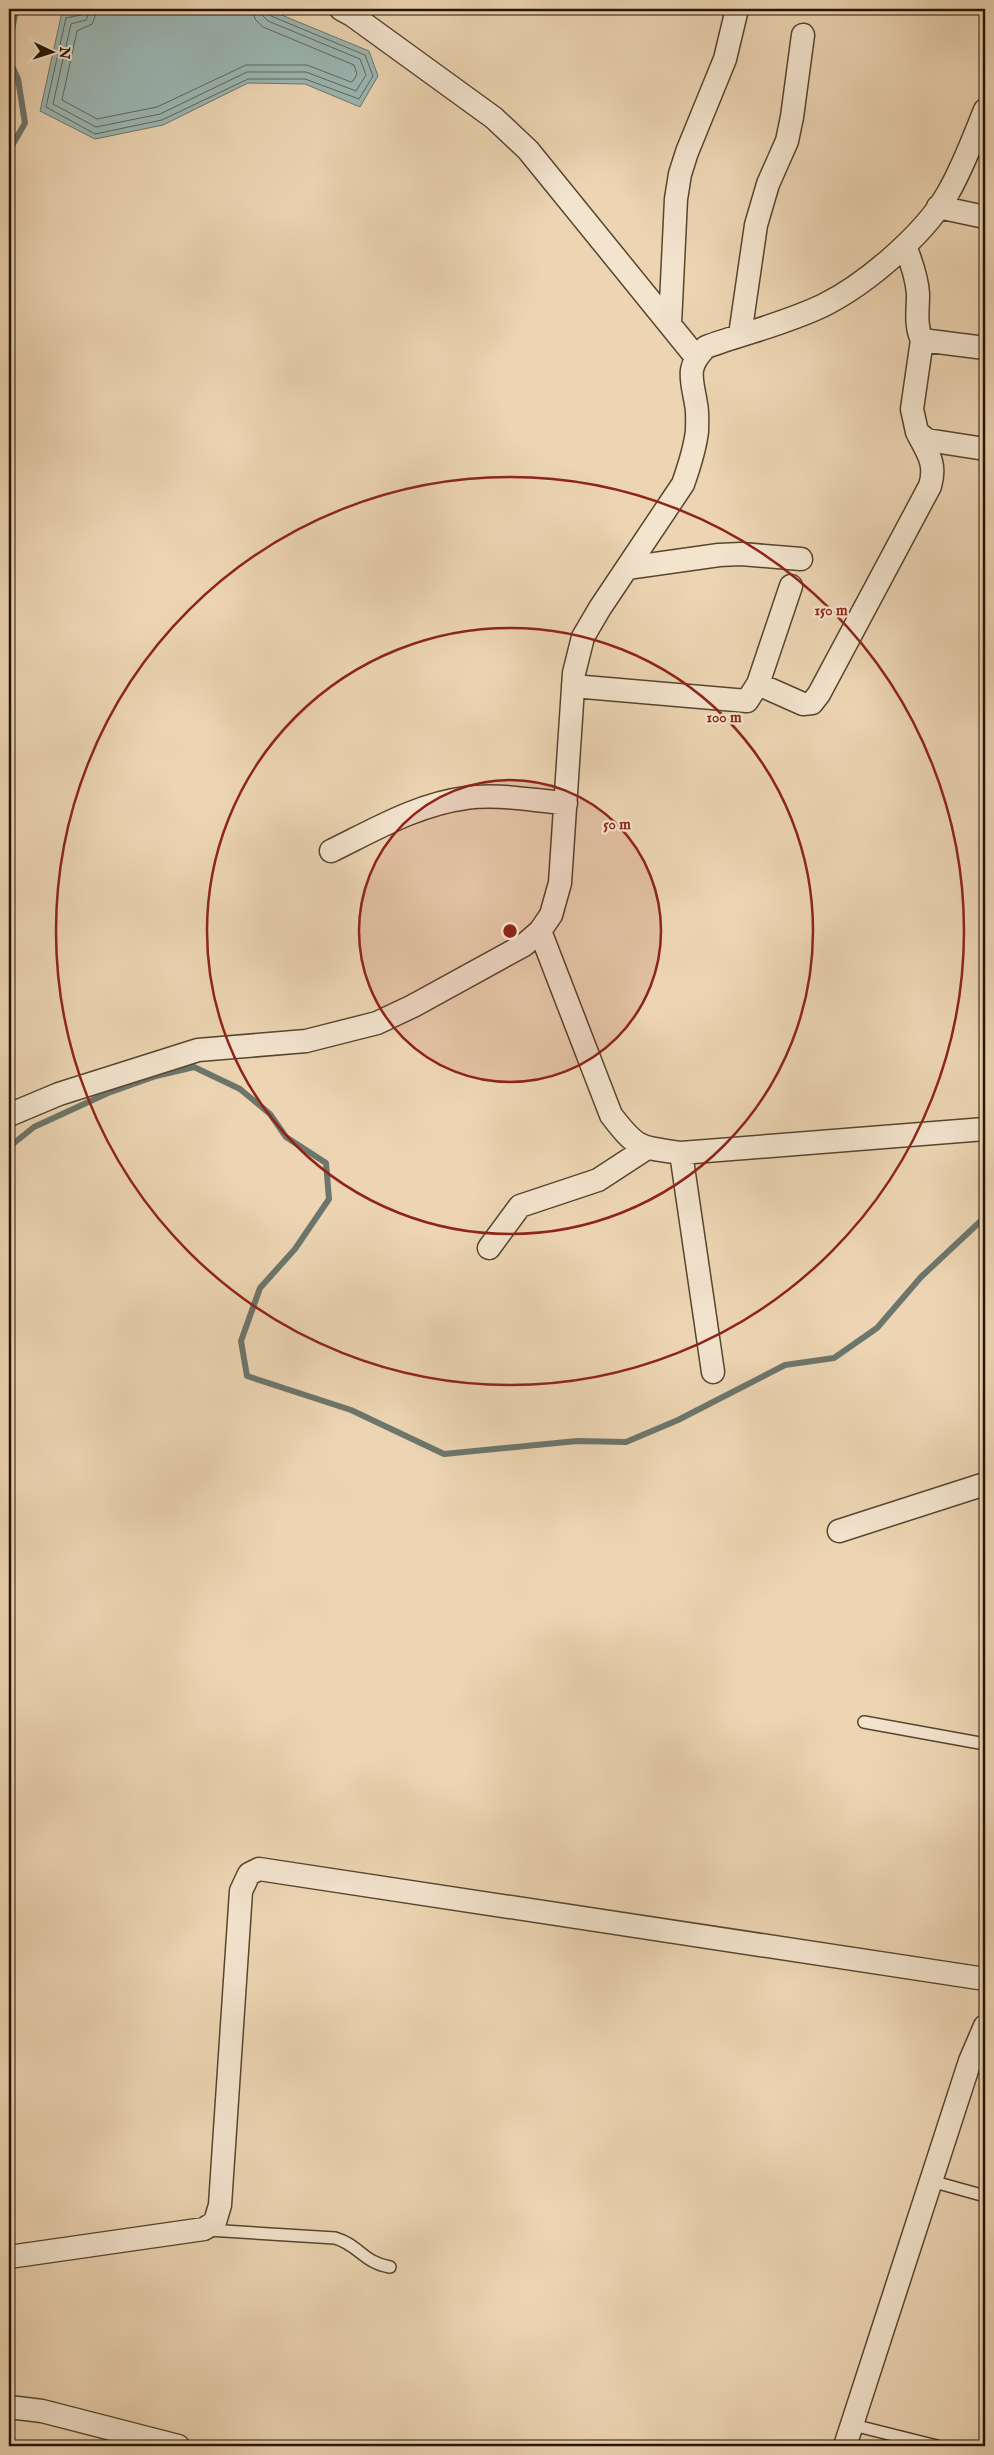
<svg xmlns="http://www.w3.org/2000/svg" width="994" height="2455" viewBox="0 0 994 2455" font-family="'IM FELL English',serif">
	<rect width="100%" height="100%" fill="#edd5b3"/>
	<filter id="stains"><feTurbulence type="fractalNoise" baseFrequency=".004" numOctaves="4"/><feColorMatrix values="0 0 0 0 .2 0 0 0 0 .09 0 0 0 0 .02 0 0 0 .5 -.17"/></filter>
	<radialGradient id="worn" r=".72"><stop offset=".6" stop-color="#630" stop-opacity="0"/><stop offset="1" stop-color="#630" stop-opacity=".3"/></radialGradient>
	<path fill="#9bb7b4" stroke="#6c766c" d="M118,9h149l102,42 9,25 -18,31 -55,-23 -57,-1 -85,42 -68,14 -55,-28 22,-99z"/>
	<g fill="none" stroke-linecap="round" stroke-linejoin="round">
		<path stroke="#60665a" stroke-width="1" d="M84,9l-3,6 -15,3 -20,89 49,27 67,-14 86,-41h57l54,20 14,-23 -8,-21 -94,-39 -4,-7
			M90,9l-4,11 -15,4 -18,80 43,23 64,-13 87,-42h59l50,19 10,-16 -6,-16 -92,-38 -5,-5 -2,-7
			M98,9l-6,15 -15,7 -15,69 35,19 60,-12 89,-42h61l44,17 2,-1 4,-7 -3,-9 -91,-38 -8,-8 -2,-10"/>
		<path stroke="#6c766c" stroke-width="6" d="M9,47l7,-38
			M9,59l9,20 7,44 -16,28
			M9,1147l25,-20 74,-34 48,-17 38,-9 46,22 30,25 16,23 40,26 3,36 -34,50 -35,39 -19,53 6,35 104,34 93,44 133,-13 49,1 52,-22 107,-55 49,-7 43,-30 44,-51 64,-60"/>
		<g stroke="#57452e" stroke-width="14">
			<path id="lane" d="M864,1722l121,22
				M931,2181l54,15
				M208,2230l127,8c24,7 29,25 55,29
				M853,2425l84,21"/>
		</g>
		<g stroke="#57452e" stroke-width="25">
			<path id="street" d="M341,9l11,6 142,103 34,32 168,207
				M938,207l47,10
				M905,246c6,15 12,31 13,48 0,17 -3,31 4,46l63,8
				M670,324l6,-125 4,-25 7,-22 38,-93 12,-50
				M740,335l16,-110 12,-41 19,-43 5,-24 11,-82
				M922,340l-10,69 5,23 10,8 58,9
				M627,568l92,-13 22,-1 60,5
				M758,684l45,20 9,-1 7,-9 111,-208c7,-23 -3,-34 -13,-54
				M573,686l174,15 11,-17 33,-98
				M331,851c43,-21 87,-47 135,-53 32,-5 68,3 100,5
				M540,931l71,184c26,34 28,32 70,38l304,-24
				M9,1115l50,-21 139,-44 108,-9 71,-18 36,-17 111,-61 16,-14 11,-16 9,-32 14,-210 9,-36 17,-29 83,-124c6,-17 12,-35 14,-53 0,-8 1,-18 -1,-27 -4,-26 -11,-36 10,-57 39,-14 81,-24 118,-42 42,-21 101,-71 124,-112 15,-26 26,-56 37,-83
				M681,1153l32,219
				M489,1248l31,-42 78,-26 49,-32
				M839,1531l146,-47
				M9,2257l195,-28 11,-7 5,-17 21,-314 8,-17 10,-5 726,110
				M9,2407l33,4 136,35
				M845,2446l125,-385 15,-35"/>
		</g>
		<use href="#lane" stroke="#f3e4ce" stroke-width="11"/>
		<use href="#street" stroke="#f3e4ce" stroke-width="22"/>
	</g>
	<circle cx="510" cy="931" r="151" fill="#8f2418" fill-opacity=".12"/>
	<g fill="none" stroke="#8f2418" stroke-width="2.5">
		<circle cx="510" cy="931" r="151"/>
		<circle cx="510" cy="931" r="303"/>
		<circle cx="510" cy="931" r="454"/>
	</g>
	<circle cx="510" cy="931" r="8" fill="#8f2418" stroke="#f3e4ce" stroke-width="2.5"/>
	<g font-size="15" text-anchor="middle" font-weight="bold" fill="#8f2418" stroke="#f3e4ce" stroke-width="4.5" stroke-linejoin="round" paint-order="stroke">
		<text x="831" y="615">150 m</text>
		<text x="724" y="722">100 m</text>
		<text x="617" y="829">50 m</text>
	</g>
	<rect width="994" height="2455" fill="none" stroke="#edd5b3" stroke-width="30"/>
	<rect x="10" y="10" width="974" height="2435" fill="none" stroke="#251501" stroke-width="2.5"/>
	<rect x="15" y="15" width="964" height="2425" fill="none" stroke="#251501"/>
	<g transform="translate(52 52) rotate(94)" stroke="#f3e4ce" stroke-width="4" paint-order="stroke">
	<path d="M0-4L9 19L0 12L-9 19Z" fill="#251501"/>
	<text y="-8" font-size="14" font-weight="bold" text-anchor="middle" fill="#251501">N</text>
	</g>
	<rect width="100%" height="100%" filter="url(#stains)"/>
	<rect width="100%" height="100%" fill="url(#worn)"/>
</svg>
